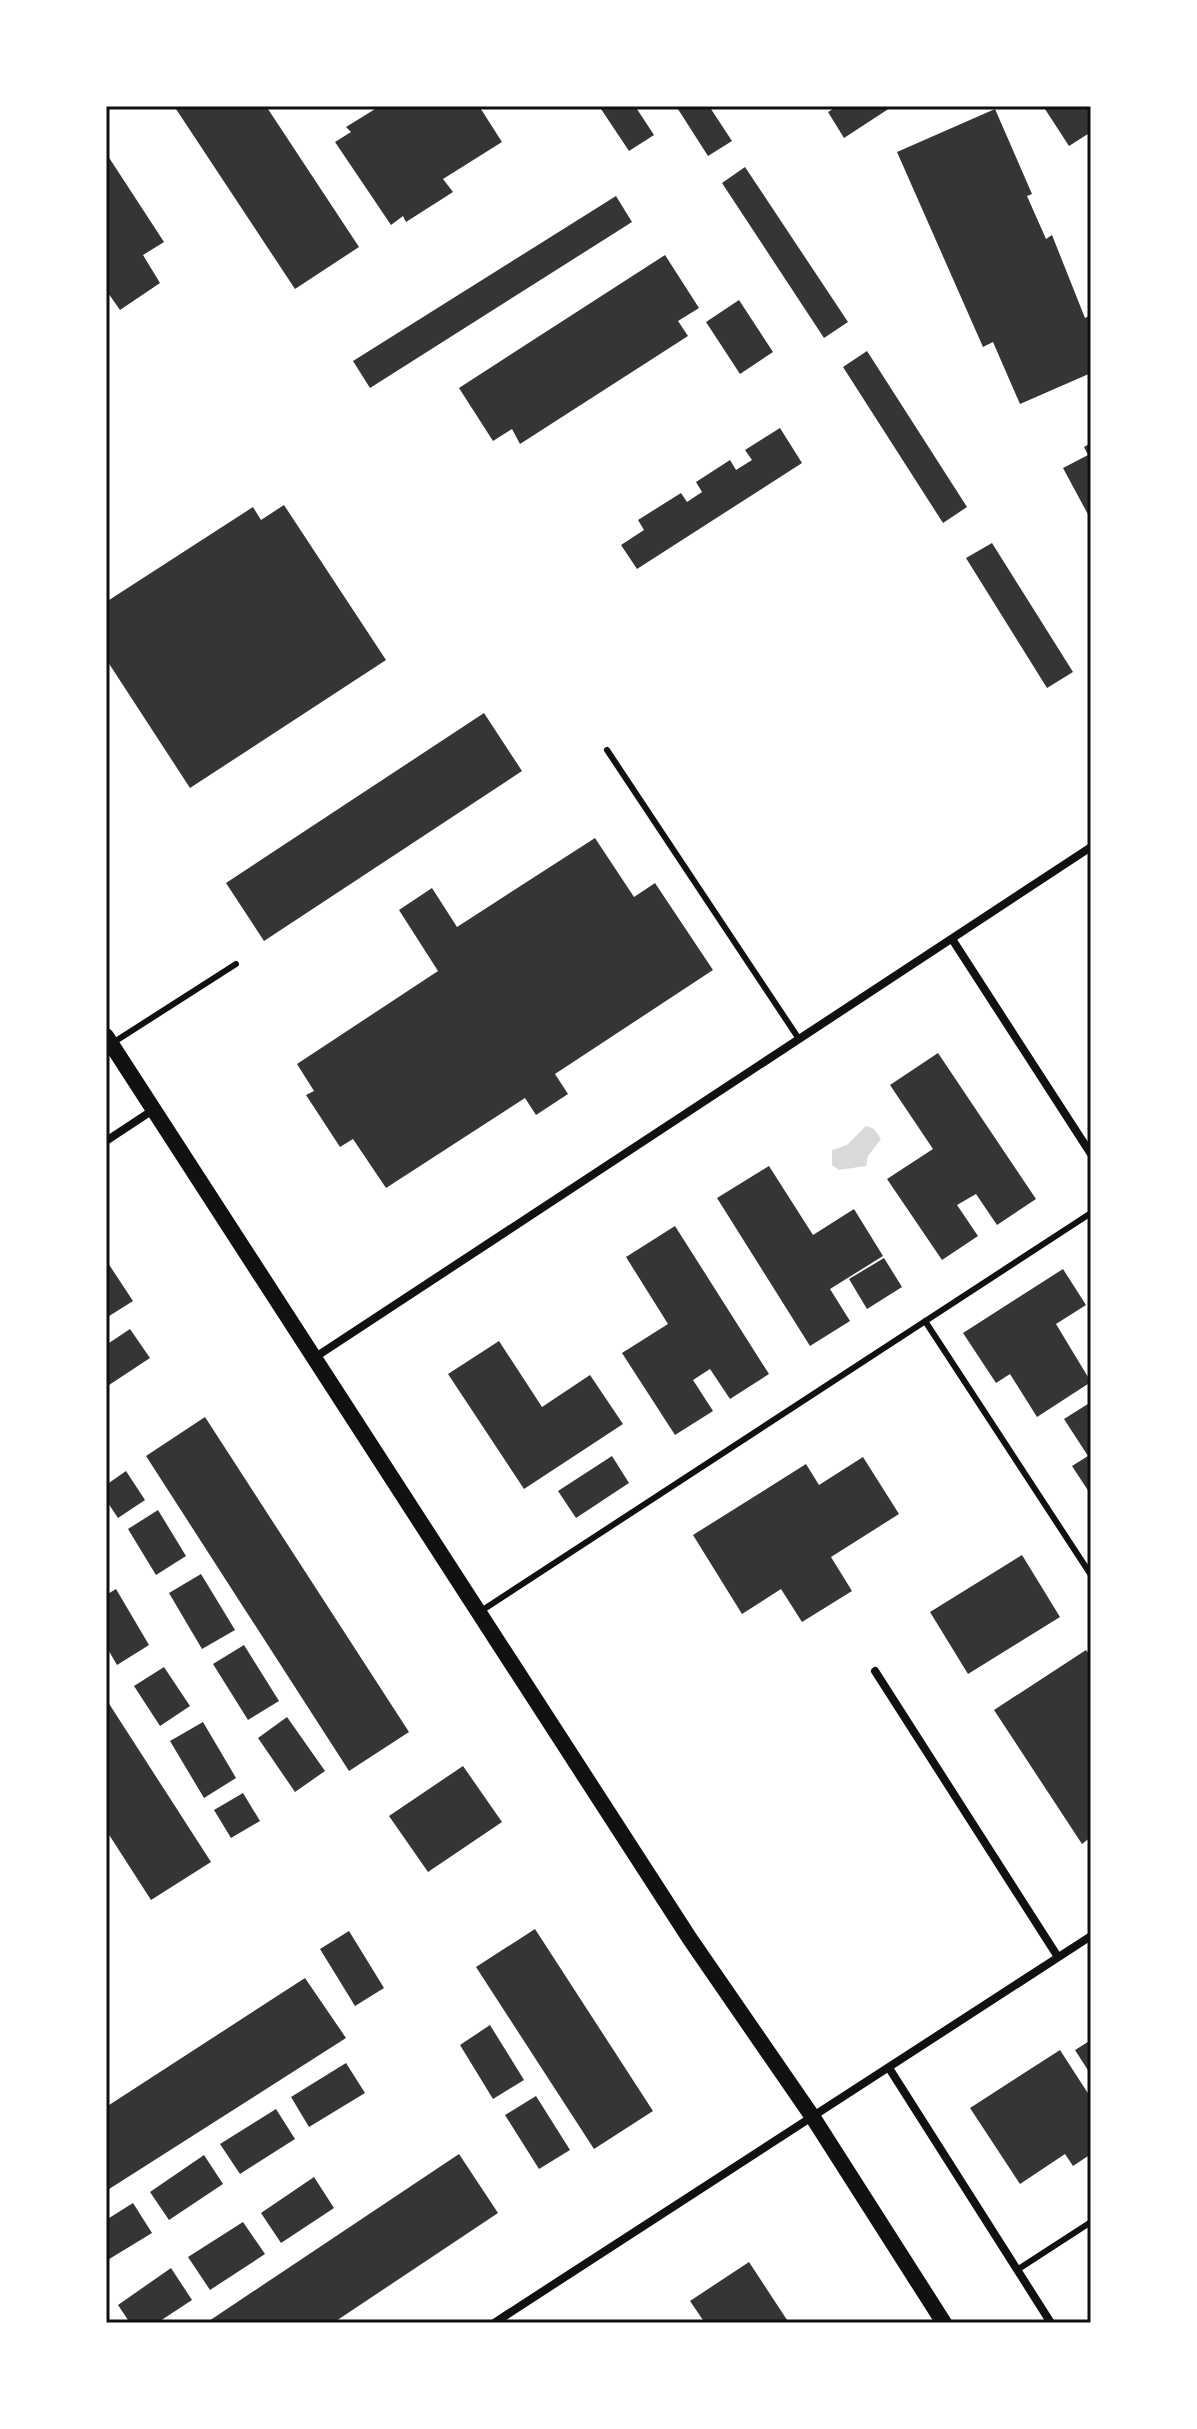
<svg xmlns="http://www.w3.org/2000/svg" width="1197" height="2429" viewBox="0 0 1197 2429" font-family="Quicksand,sans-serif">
	<rect width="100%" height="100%" fill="#fff"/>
	<path fill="#d9d9d9" d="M866,1126l8,3 7,10 -13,17 -2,10 -27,4 -7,-5v-15l15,-5z"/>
	<path fill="#353535" d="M174,106h92l93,141 -64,42z
		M380,106h99l23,36 -59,37 10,13 -47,30 -3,-6 -12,9 -56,-83 16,-10 -5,-5z
		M599,106h36l19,29 -25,16z
		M676,106h33l23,35 -24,15z
		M838,106h55l-49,32 -16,-26z
		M1043,106h48v26l-22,14z
		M995,109l37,85 -5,2 19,43 6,-4 33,83 6,-3v58l-71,31 -27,-62 -10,5 -86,-195z
		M106,153l58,89 -21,13 17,28 -40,27 -14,-20z
		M745,167l103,155 -24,16 -102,-155z
		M616,196l16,26 -262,166 -17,-27z
		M665,255l34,53 -21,13 10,15 -168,108 -8,-15 -19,12 -34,-53z
		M739,300l34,52 -33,22 -34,-52z
		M867,351l100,156 -24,16 -100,-156z
		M780,428l22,35 -165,106 -16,-24 23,-15 -6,-10 43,-27 6,9 15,-10 -6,-10 34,-22 6,10 16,-10 -7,-10z
		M1091,443v77l-28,-52 25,-13 -4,-8z
		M284,505l102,155 -196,128 -84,-129v-57l147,-95 8,13z
		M992,543l81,129 -26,16 -81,-130z
		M484,713l38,58 -258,170 -38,-58z
		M595,838l39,59 21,-14 58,87 -158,104 13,20 -32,21 -11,-17 -139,90 -33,-49 -13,8 -34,-52 8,-4 -17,-27 141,-93 -39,-61 33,-22 25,39z
		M938,1053l98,146 -39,26 -21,-31 -19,11 21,31 -36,24 -55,-81 46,-30 -43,-64z
		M769,1166l44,69 41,-26 29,47 -53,33 20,32 -40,25 -93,-148z
		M675,1226l94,148 -39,25 -20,-30 -17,11 20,31 -38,24 -53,-82 46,-29 -42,-67z
		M884,1258l18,29 -35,22 -18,-30z
		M106,1260l27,41 -27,17z
		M1063,1269l23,36 -30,19 35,58 -54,35 -27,-43 -14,9 -33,-50z
		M130,1329l20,29 -44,29v-42z
		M499,1341l43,66 48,-32 33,49 -99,65 -76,-115z
		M1091,1402v93l-19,-29 16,-10 -24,-37z
		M205,1417l204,315 -60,39 -203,-315z
		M612,1456l17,27 -53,35 -18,-27z
		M863,1457l36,57 -68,43 21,34 -50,31 -21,-33 -39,25 -49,-79 113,-71 13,21z
		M126,1471l19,29 -27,18 -12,-18v-15z
		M158,1510l28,46 -30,19 -28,-46z
		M1022,1555l38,62 -92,57 -38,-62z
		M201,1574l34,56 -33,19 -33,-56z
		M116,1589l33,56 -32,20 -11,-19v-51z
		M244,1645l35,56 -31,19 -35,-56z
		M1086,1650l5,7v180l-9,7 -88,-134z
		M164,1667l26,39 -30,20 -26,-40z
		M106,1699l105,163 -60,38 -45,-70z
		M287,1717l38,54 -30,21 -37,-54z
		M203,1722l33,56 -32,20 -34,-57z
		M463,1766l39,56 -74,50 -39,-56z
		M243,1793l17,28 -29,17 -17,-28z
		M535,1929l118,182 -59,38 -118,-182z
		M349,1931l35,57 -29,18 -35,-57z
		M305,1978l41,60 -240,153v-84z
		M490,2025l34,55 -31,19 -33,-54z
		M1091,2040v35l-16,-25z
		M1060,2050l31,48v56l-18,12 -8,-12 -45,30 -50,-76z
		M346,2063l19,30 -56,34 -18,-30z
		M536,2096l34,54 -31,19 -34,-54z
		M276,2109l19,30 -55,35 -20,-30z
		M459,2154l39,59 -165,110h-127z
		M204,2155l19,29 -54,36 -19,-28z
		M314,2177l20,31 -53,35 -20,-30z
		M133,2203l19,30 -46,28v-41z
		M243,2222l22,32 -55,36 -22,-33z
		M749,2262l40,61h-84l-15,-22z
		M171,2268l21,32 -35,23h-27l-12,-18z"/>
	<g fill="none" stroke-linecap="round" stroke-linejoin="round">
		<path stroke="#111" stroke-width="6" d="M607,750l192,289
			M111,1044l125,-80
			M925,1321l166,254
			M481,1611l610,-398
			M1017,2270l74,-48"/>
		<path stroke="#111" stroke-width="8" d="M952,939l139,215
			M106,1141l47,-31
			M314,1358l777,-511
			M875,1671l183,286
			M889,2068l162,255
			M494,2323l597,-387"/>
		<path stroke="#111" stroke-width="16" d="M106,1036l584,903 122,177 132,207"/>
	</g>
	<rect width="1197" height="2429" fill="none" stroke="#ffffff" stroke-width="216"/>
	<rect x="108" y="108" width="981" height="2213" fill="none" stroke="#111" stroke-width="3"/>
</svg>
